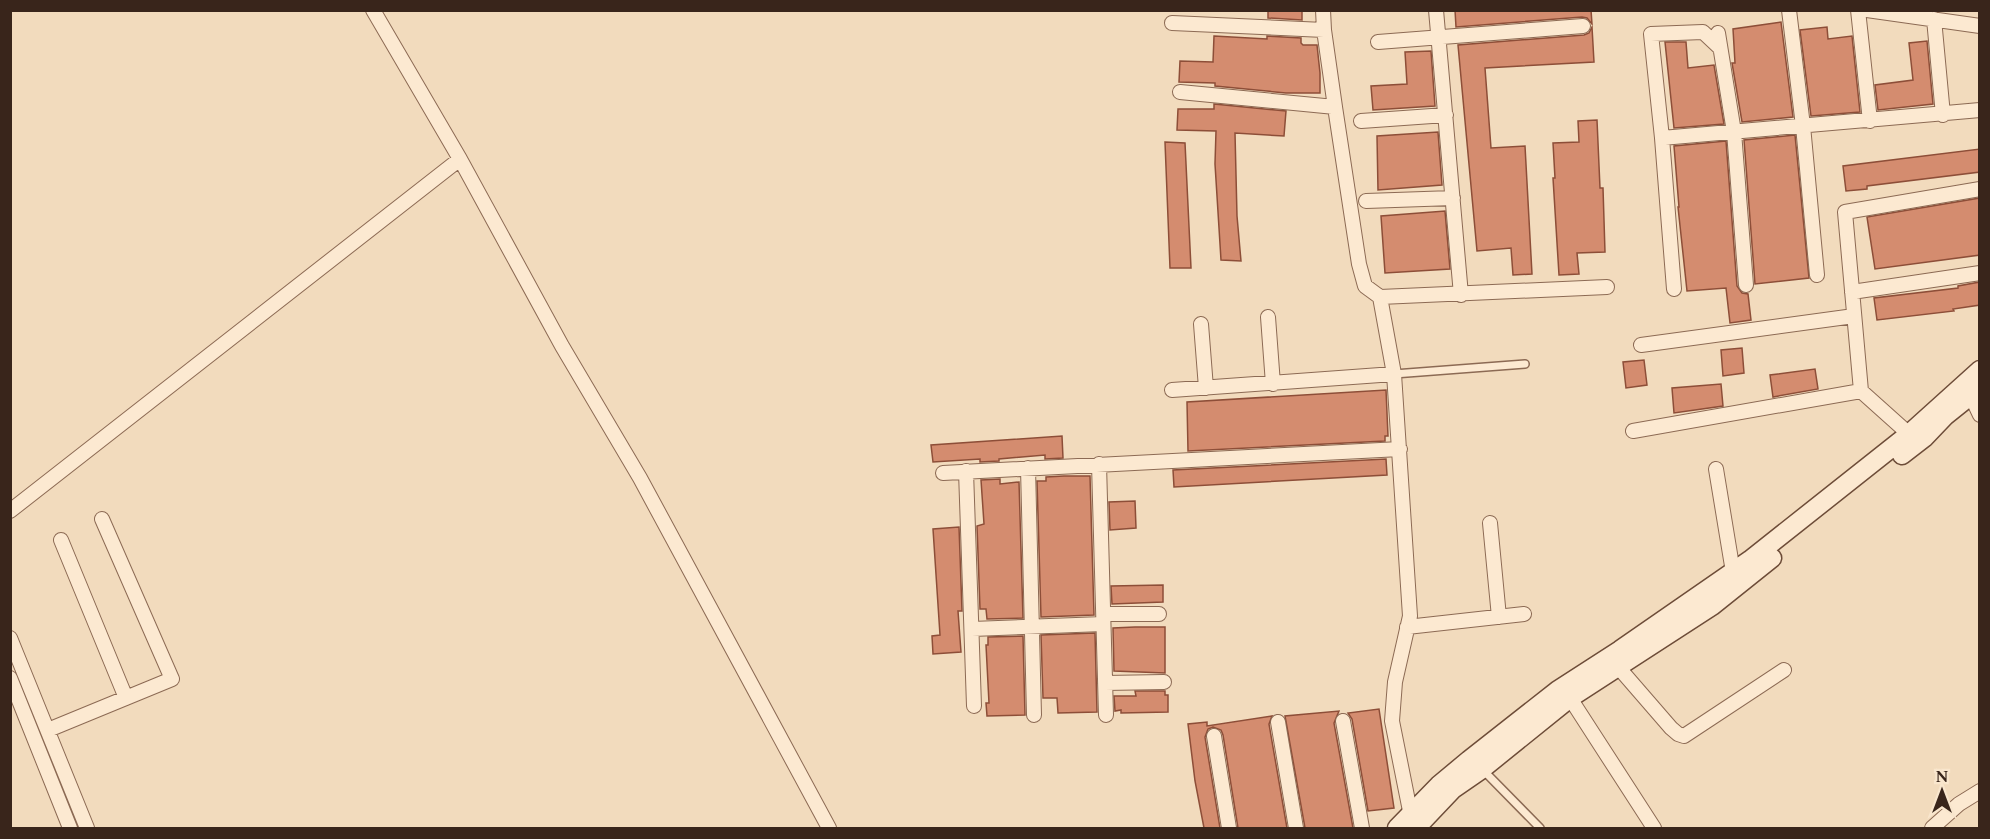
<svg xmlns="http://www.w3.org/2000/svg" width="1990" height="839" viewBox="0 0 1990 839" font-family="Spectral,serif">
	<rect width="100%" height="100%" fill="#f2dbbd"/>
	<path fill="#d48c6f" stroke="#8d4e38" stroke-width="1.5" d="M1268,10h34v10l-34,-2z
		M1455,10h136l1,14 -5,-6 -5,-1 -126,10z
		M1781,22l12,95 -51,5 -10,-59h3l-2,-34z
		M1592,27l2,35 -109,6 6,80 34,-2 7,128 -19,1 -2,-27 -34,3 -19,-206 126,-10 5,-2z
		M1827,27l1,12 24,-3 8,76 -49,4 -11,-86z
		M1214,36l53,3v-3l34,2v5l2,2h14l3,28v20h-34l-71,-7v-3l-36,-1 1,-21 33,1z
		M1927,41l6,63 -55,6 -3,-25 38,-5 -4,-37z
		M1665,42h21l2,26 26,-3 10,59 -50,4z
		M1431,51l4,55 -62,4 -2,-24 36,-2 -2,-32z
		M1214,104l72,7 -2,25 -49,-3 2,83 4,45 -20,-1 -6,-96 1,-33 -39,-1 1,-21h36z
		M1597,120l3,68h3l2,64 -28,1 2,21 -20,1 -6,-97h2l-2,-35 26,-1 -1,-21z
		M1438,132l4,53 -64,5 -1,-54z
		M1795,135l14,143 -54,6 -11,-144z
		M1726,141l11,145 5,7 6,1 3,26 -21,3 -4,-35 -39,3 -9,-84h1l-5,-61z
		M1165,142l20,1 6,125h-21z
		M1980,149v23l-113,14v3l-21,2 -3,-25z
		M1980,198v57l-105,14 -8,-52z
		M1445,211l5,58 -65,4 -4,-57z
		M1980,282v23l-27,4 1,2 -77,9 -3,-22 84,-10v-2z
		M1742,348l2,25 -21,3 -2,-26z
		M1644,360l3,25 -21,3 -3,-26z
		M1815,369l3,20 -45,8 -3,-22z
		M1721,384l2,22 -49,7 -2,-25z
		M1386,390l2,46h-3v5l-197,10 -1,-49z
		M1062,436l1,22 -18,1v-4l-46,4v2l-19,1v-3l-47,3 -2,-17z
		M1386,459l1,16 -213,12 -1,-17z
		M1064,476h26l4,139 -53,2 -4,-136h9v-4z
		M1000,479v5l19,-2 4,136 -36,1 -1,-10h-6l-3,-83 7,-2 -3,-44z
		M1135,501l1,27 -26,2 -1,-28z
		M959,527l3,84h-4l3,41 -28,2 -1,-18 8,-1 -7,-106z
		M1163,585v17l-51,2 -1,-18z
		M1135,627h30v46l-51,-2 -1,-43z
		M1095,633l2,79 -39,1 -1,-15h-14l-2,-63z
		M1023,636l2,79 -38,1 -1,-13h3l-3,-58h2v-8z
		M1135,691h30v4h3v17l-47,1v-3l-6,1 -1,-15h22z
		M1379,709l15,99 -26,3 -16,-92 -4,-6z
		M1339,711l-5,12 19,105h-48l-20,-112z
		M1272,716l-3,8 18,104h-49l-15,-93 -2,-5 -8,-3 -5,2 -3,8 15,91h-16l-9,-47 -7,-57 19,-2v4z"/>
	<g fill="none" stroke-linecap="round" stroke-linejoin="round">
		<g stroke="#8c6a54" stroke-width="10">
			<path id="lane" d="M1394,374l131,-10
				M1483,770l57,58"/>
		</g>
		<g stroke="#8c6a54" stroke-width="16">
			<path id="street" d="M373,10l87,149 102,187 78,132 189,350
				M1323,10l1,20 11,77 24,157 6,22 15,11 227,-10
				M1436,10l25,285
				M1789,10l14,116 14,149
				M1858,10l12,111
				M1867,10l113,16
				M1934,19l9,96
				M1172,23l152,7
				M1718,33l16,99 12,153
				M1378,42l205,-16
				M1180,92l155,15
				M1361,121l85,-6
				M1662,138l-11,-104 52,-2 17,16
				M1366,201l87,-3
				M1674,289l-12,-151 318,-28
				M1852,292l128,-19
				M1380,297l14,77 16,242 -15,66 -3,39 20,100
				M1268,317l5,67
				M1201,324l5,64
				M1641,345l213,-29
				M1172,390l222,-16
				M1971,396l9,19
				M1633,431l228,-40
				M1909,434l-48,-43 -16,-179 135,-23
				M1099,464l7,251
				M1028,468l6,247
				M1716,469l17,103
				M966,471l8,235
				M943,473l457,-24
				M10,511l450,-352
				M1490,523l9,94
				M61,540l65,158
				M1104,614h55
				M1407,627l117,-13
				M972,629l131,-5
				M10,638l77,190
				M1619,668l52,60 7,6 6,2 100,-66
				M10,678l60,150
				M1105,683l59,-1
				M1570,698l84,130
				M1343,721l19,107
				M1278,722l18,106
				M48,730l124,-51 -70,-160
				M1214,736l15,92
				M1932,828l27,-24 21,-13"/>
		</g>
		<g stroke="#6d4c38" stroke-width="21">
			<path id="secondary" d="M1902,455l22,-17 21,-22 35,-28
				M1397,828l42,-43 30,-25 89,-70 62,-40 130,-90 159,-126 71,-64
				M1416,828l37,-39 29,-20 88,-71 142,-92 60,-48"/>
		</g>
		<use href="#lane" stroke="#fce9d1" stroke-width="7"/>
		<use href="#street" stroke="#fce9d1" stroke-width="14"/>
		<use href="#secondary" stroke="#fce9d1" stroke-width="18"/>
	</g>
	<rect width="1990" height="839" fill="none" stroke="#39251b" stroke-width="24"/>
	<g transform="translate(1942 791)" stroke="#f9e6cd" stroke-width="4.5" paint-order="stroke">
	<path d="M0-4.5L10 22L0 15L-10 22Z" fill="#39251b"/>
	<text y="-9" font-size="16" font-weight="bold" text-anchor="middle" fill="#39251b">N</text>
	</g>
</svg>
